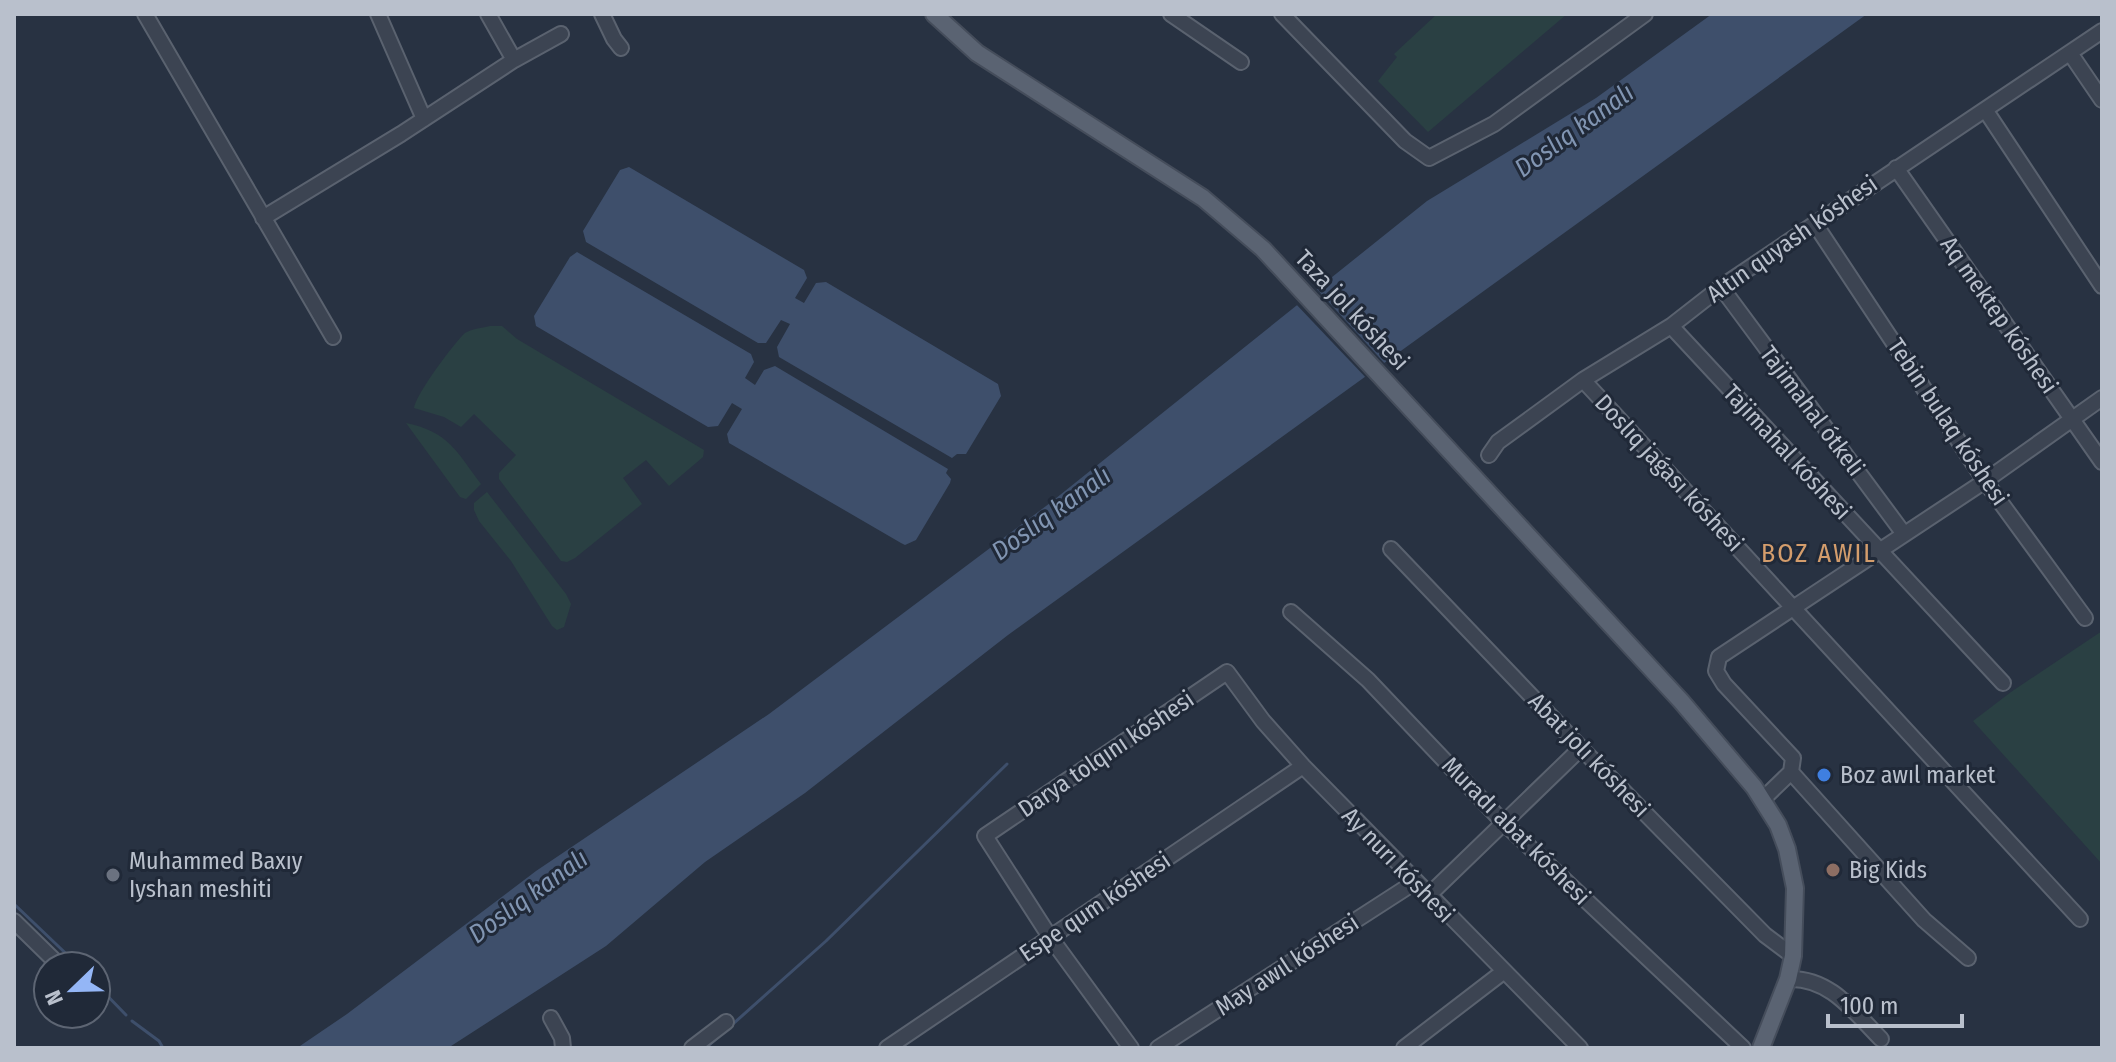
<svg xmlns="http://www.w3.org/2000/svg" width="2116" height="1062" viewBox="0 0 2116 1062" font-family="'Fira Sans Condensed',sans-serif">
	<rect width="100%" height="100%" fill="#283242"/>
	<path fill="#2a4043" d="M1437,14h130l-139,118 -50,-51 19,-24 -3,-3z
		M490,326h12l15,13 187,111 -1,7 -34,29 -23,-26 -23,18 19,26 -67,54 -8,4 -6,-1 -62,-82v-6l17,-18 -42,-41 -13,13 -17,-10 -30,-9c2,-14 40,-65 51,-75 6,-4 17,-5 25,-7z
		M406,423c43,9 50,28 75,61l-15,15 -6,-2z
		M487,492l79,102 5,10 -7,23 -7,3 -5,-4 -41,-65 -32,-40 -5,-11v-7z
		M2102,631v233l-129,-143 38,-29z"/>
	<path fill="#3e4f6b" d="M1712,14h155l-859,621 -203,158 -100,69 -99,84 -158,102h-151l50,-34 189,-143 233,-157 281,-211 377,-302 169,-103z
		M629,167l175,103 3,8 -12,20 9,5 12,-20 10,-1 172,102 3,12 -35,58h-9l-5,4 -173,-101 -2,-10 13,-23 -9,-4 -15,23h-8l-172,-101 -3,-11 37,-61z
		M577,252l174,102 3,8 -9,16 10,7 9,-15 11,-4 173,103 -2,4 5,6 -1,4 -34,57 -11,5 -4,-2 -172,-100 -2,-9 15,-25 -10,-6 -14,23 -10,1 -172,-101 -2,-10 36,-59z"/>
	<path fill="#283242" d="M1314,286l74,81 -19,14 -75,-79z"/>
	<g fill="none" stroke-linecap="round" stroke-linejoin="round">
		<path stroke="#3e4f6b" stroke-width="3" d="M14,904l65,62
			M96,984l30,31
			M132,1021l27,20 4,7
			M706,1048l120,-107 181,-177"/>
		<g stroke="#5a626f" stroke-width="18">
			<path id="minor" d="M145,14l188,323
				M378,14l46,105
				M488,14l26,46
				M602,14l12,25 7,9
				M1171,14l70,48
				M1282,14l123,127 24,17 65,-34 151,-110
				M2070,53l32,47
				M1986,111l116,175
				M1896,168l206,294
				M263,218l138,-84 113,-74 47,-26
				M1815,224l170,257 100,137
				M1721,287l183,247
				M1671,326l332,357
				M1583,380l497,539
				M1489,455l9,-13 85,-62 88,-54 50,-39 381,-256
				M1391,549l190,199 184,187 28,21
				M1291,612l77,68 135,142 240,226
				M1791,772l133,148 44,38
				M1762,800l29,-28 2,-14 -69,-74 -8,-13 3,-14 266,-176 117,-83
				M1429,895l152,-147
				M14,921l46,45
				M1788,979c42,-2 66,33 93,60
				M551,1018l11,20 1,10
				M692,1048l34,-26
				M887,1048l416,-282
				M1131,1048l-81,-111 -65,-101 242,-164 36,49 40,45 277,282
				M1158,1048l257,-166
				M1404,1048l99,-76"/>
		</g>
		<g stroke="#454d5b" stroke-width="20">
			<path id="major" d="M934,14l43,39 226,145 60,51 418,452 73,86 24,38 9,24 8,39 -2,68 -5,23 -27,69"/>
		</g>
		<use href="#minor" stroke="#3c4452" stroke-width="14"/>
		<use href="#major" stroke="#5a6372" stroke-width="16"/>
	</g>
	<circle fill="#3f7fe0" stroke="#202938" stroke-width="3" cx="1824" cy="775" r="8"/>
	<circle fill="#8d6e63" stroke="#202938" stroke-width="3" cx="1833" cy="870" r="8"/>
	<circle fill="#6b7280" stroke="#202938" stroke-width="3" cx="113" cy="875" r="8"/>
	<g text-anchor="middle" stroke-width="6" stroke-linejoin="round" paint-order="stroke">
		<g font-size="24" fill="#b9c0cc" stroke="#202938">
			<text transform="translate(1792 239) rotate(-35)" y="8">Altın quyash kóshesi</text>
			<text transform="translate(1352 310) rotate(47)" y="8">Taza jol kóshesi</text>
			<text transform="translate(1999 315) rotate(55)" y="8">Aq mektep kóshesi</text>
			<text transform="translate(1812 411) rotate(53)" y="8">Tajimahal ótkeli</text>
			<text transform="translate(1948 422) rotate(56)" y="8">Tebin bulaq kóshesi</text>
			<text transform="translate(1787 452) rotate(47)" y="8">Tajimahal kóshesi</text>
			<text transform="translate(1669 473) rotate(47)" y="8">Doslıq jaǵası kóshesi</text>
			<text transform="translate(1106 754) rotate(-34)" y="8">Darya tolqını kóshesi</text>
			<text transform="translate(1589 755) rotate(46)" y="8">Abat jolı kóshesi</text>
			<text transform="translate(1516 831) rotate(45)" y="8">Muradı abat kóshesi</text>
			<text transform="translate(1398 865) rotate(46)" y="8">Ay nurı kóshesi</text>
			<text transform="translate(1095 907) rotate(-34)" y="8">Espe qum kóshesi</text>
			<text transform="translate(1287 965) rotate(-33)" y="8">May awıl kóshesi</text>
		</g>
		<g font-size="24" fill="#b9c0cc" stroke="#202938" text-anchor="start">
			<text x="1840" y="783">Boz awıl market</text>
			<text x="129" y="869">Muhammed Baxıy<tspan x="129" dy="28">Iyshan meshiti</tspan></text>
			<text x="1849" y="878">Big Kids</text>
		</g>
		<g font-size="26" font-style="italic" fill="#8195b2" stroke="#202938">
			<text transform="translate(1574 130) rotate(-36)" y="9">Doslıq kanalı</text>
			<text transform="translate(1051 513) rotate(-36)" y="9">Doslıq kanalı</text>
			<text transform="translate(528 896) rotate(-36)" y="9">Doslıq kanalı</text>
		</g>
		<g font-size="26" letter-spacing="2" fill="#d49d6c" stroke="#202938">
			<text x="1819" y="562">BOZ AWIL</text>
		</g>
	</g>
	<rect width="2116" height="1062" fill="none" stroke="#b9c0cc" stroke-width="32"/>
	<g transform="translate(72 990) rotate(247)"><circle r="38" fill="#202938" stroke="#5d6573" stroke-width="2"/>
	<path d="M0-6L14 30L0 20L-14 30Z" fill="#94b6f6"/>
	<text y="-12" font-size="22" font-weight="bold" text-anchor="middle" fill="#b9c0cc">N</text>
	</g>
	<path d="M1828 1014v12h134v-12" fill="none" stroke="#b9c0cc" stroke-width="4"/>
	<text x="1840" y="1014" font-size="24" fill="#b9c0cc" stroke="#202938" stroke-width="6" paint-order="stroke">100 m</text>
</svg>
